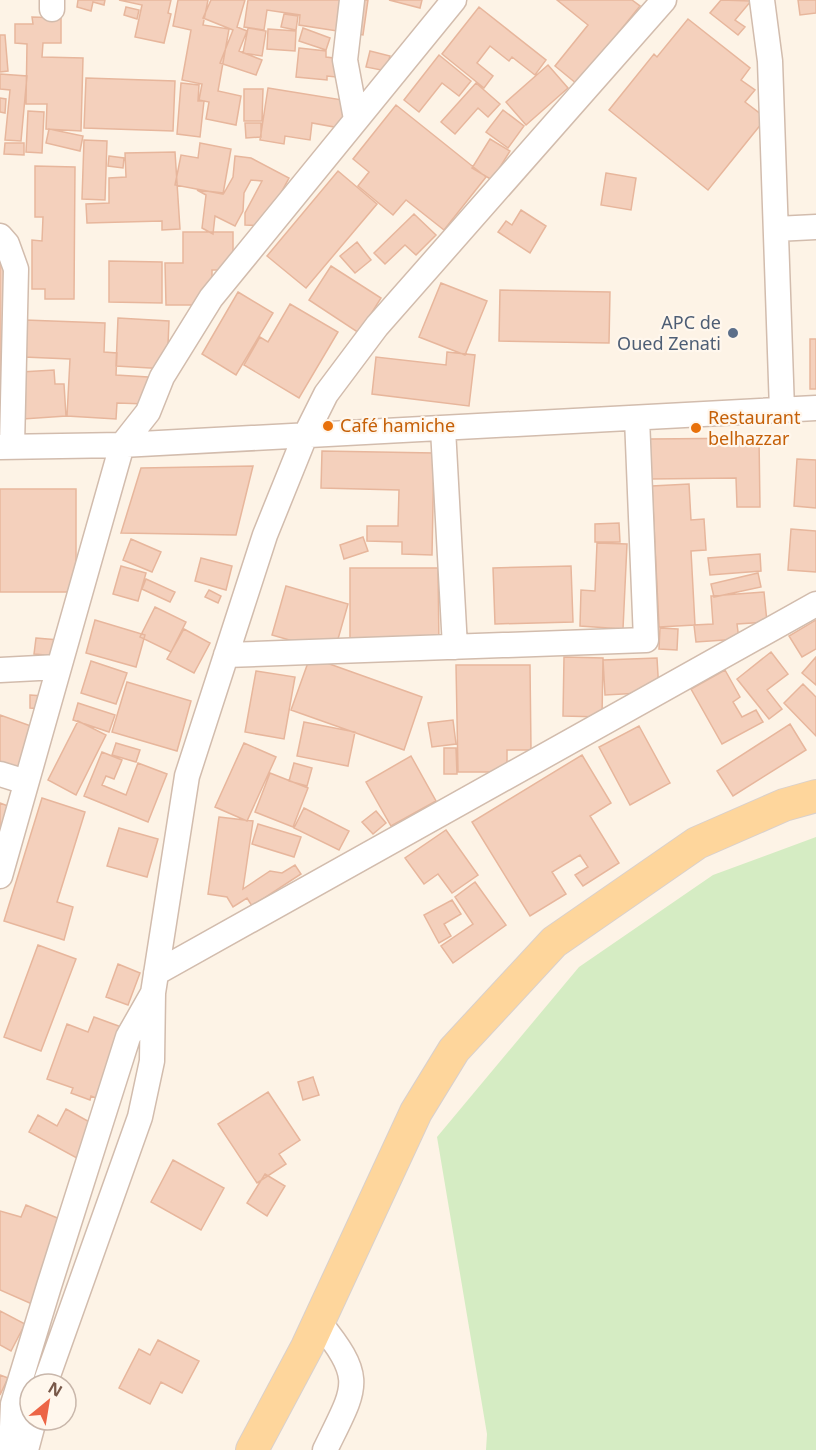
<svg xmlns="http://www.w3.org/2000/svg" width="816" height="1450" viewBox="0 0 816 1450" font-family="'Noto Sans',sans-serif">
	<rect width="100%" height="100%" fill="#fdf3e6"/>
	<path fill="#d5ecc3" d="M816,837v613h-330l1,-16 -50,-297 142,-170 134,-92z"/>
	<path fill="#f4d0bc" stroke="#e7b69c" stroke-width="1.5" d="M78,0h27l-1,5 -11,-3 -2,9 -14,-4z
		M119,0h52l-3,13 3,1 -7,29 -29,-6 7,-32z
		M178,0h30l-5,25 26,4 -11,62 23,5 -5,29 -30,-6 3,-17 -10,-2 3,-16 -20,-4 9,-50 -18,-4z
		M211,0h34l-8,27 10,4 -8,20 23,9 -6,15 -36,-12 13,-33 -30,-12z
		M248,0h120l-5,35 -64,-10 1,-10 -33,-5 -3,20 -20,-3z
		M389,0h33l-2,8z
		M557,0h75l8,6 -63,78 -22,-18 33,-41z
		M721,0l30,1 -16,19 10,7 -7,8 -28,-22z
		M798,0h18v13l-16,2z
		M126,7l13,3 -2,9 -13,-4z
		M479,7l67,53 -11,15 -23,-18 -3,4 -19,-15 -13,17 16,13 -9,12 -42,-34z
		M284,14l14,2 -2,14 -15,-3z
		M32,17l29,1v25h-18l-1,14 41,1 -2,73 -35,-2 1,-25h-21l1,-60 -12,-1v-19h18z
		M688,19l62,49 -9,12 14,10 -10,12 21,16 -58,72 -99,-80 45,-56 3,3z
		M248,28l18,3 -4,25 -19,-3z
		M303,28l27,10 -4,12 -27,-9z
		M268,29l28,2 -1,20 -28,-2z
		M0,35h5l3,36 -8,1z
		M299,48l27,3v6l32,4 -2,18 -29,-3v4l-31,-3z
		M370,51l20,5 -4,15 -20,-4z
		M439,55l32,26 -12,15 -17,-13 -23,29 -15,-12z
		M548,65l20,23 -42,37 -20,-23z
		M0,74l27,2 -6,65 -16,-1 5,-50 -10,-1z
		M86,78l89,3 -2,50 -89,-3z
		M181,83l18,2 -1,16h6l-4,36 -23,-3z
		M476,83l24,21 -12,13 -10,-9 -23,26 -14,-12z
		M268,88l87,14 -4,28 -39,-7 -2,17 -25,-4 -1,8 -24,-4z
		M244,89h19l-1,32h-18z
		M0,98l6,1 -1,14 -5,-1z
		M396,105l90,72 -42,53 -38,-30 -13,15 -35,-29 11,-14 -16,-13z
		M503,110l21,16 -16,22 -22,-16z
		M28,111l16,1 -2,41 -16,-1z
		M245,123h16v14l-15,1z
		M49,129l34,7 -3,15 -34,-8z
		M490,139l20,12 -18,29 -20,-12z
		M84,140l23,1 -2,59 -23,-1z
		M5,143h19v12l-20,-1z
		M200,143l31,6 -8,45 -48,-9 6,-30 17,3z
		M175,152l5,77 -18,1v-9l-75,2 -1,-19 23,-1v-25l17,-1 -1,-24z
		M109,156l15,2 -1,10 -15,-2z
		M235,156l16,2 38,20 -26,48 -18,-1v-12l17,-32 -11,-1 -7,13 -1,18 -8,15 -20,-10 -2,18 -11,-6 4,-33 -9,-5 27,3 9,-16z
		M35,166l40,1 -1,132h-29v-10h-13v-49l10,1 1,-24h-8z
		M338,171l39,33 -71,84 -39,-32z
		M606,173l30,5 -5,32 -30,-5z
		M521,210l25,16 -16,27 -32,-21 8,-11 6,4z
		M414,214l22,21 -20,20 -11,-10 -20,19 -11,-11z
		M183,232h50v38h-21v35h-46l-1,-42h18z
		M357,242l14,18 -16,13 -15,-17z
		M0,251h5l3,169h-8z
		M109,261l53,1v41l-53,-1z
		M331,266l50,32 -22,35 -50,-33z
		M441,283l46,18 -22,54 -46,-18z
		M500,290l110,2 -1,51 -110,-2z
		M238,292l35,21 -37,62 -34,-21z
		M290,304l48,28 -39,66 -55,-33 16,-28 8,5z
		M118,318l51,3 -2,48 -51,-3z
		M25,320l80,3 -1,29 13,1 -1,22 32,2 -1,27 -30,-1 -1,16 -49,-3 3,-57 -46,-2z
		M810,339h6v50h-6z
		M447,352l28,3 -6,51 -97,-12 4,-37 70,8z
		M54,370l1,14h9l2,32 -43,3 -2,-47z
		M759,438l1,69h-23l-1,-29 -86,1v-40z
		M322,451l112,2 -2,102 -30,-1v-12l-35,-1v-15h31l1,-36 -78,-2z
		M797,459l19,1v48l-22,-2z
		M253,466l-17,69 -115,-2 20,-65z
		M689,484l2,36 13,-1 2,31 -15,1 4,74 -36,2 -7,-141z
		M0,489h76v103h-76z
		M619,523l1,19h-25v-18z
		M791,529l25,2v41l-28,-2z
		M363,537l5,14 -24,8 -4,-14z
		M131,539l30,13 -9,20 -29,-12z
		M597,543l30,1 -4,85 -43,-3 1,-36 14,1z
		M760,554l1,17 -51,4 -2,-17z
		M201,558l31,8 -6,24 -31,-9z
		M121,566l25,7 -8,28 -25,-7z
		M571,566l2,56 -78,2 -2,-56z
		M350,568h88l1,79h-89z
		M758,573l3,14 -47,10 -3,-13z
		M146,579l29,13 -5,10 -28,-13z
		M286,586l62,18 -14,49 -62,-18z
		M209,590l12,6 -3,7 -13,-6z
		M764,592l3,30 -30,2 2,15 -43,3 -2,-17 19,-1 -2,-28z
		M155,607l31,15 -15,30 -31,-15z
		M95,620l50,15 -9,32 -50,-14z
		M816,620v29l-14,8 -13,-21z
		M660,628l18,1 -1,21 -18,-1z
		M184,629l26,14 -16,30 -27,-14z
		M36,638l23,2 -2,16 -23,-2z
		M771,652l17,22 -21,16 15,19 -13,10 -32,-40z
		M310,657l112,40 -18,53 -113,-40z
		M564,657l39,1 -1,59 -39,-1z
		M816,657v28l-14,-12z
		M657,658l2,34 -54,3 -2,-35z
		M91,661l36,12 -11,31 -35,-11z
		M456,665h74l1,85h-24v22h-49z
		M725,670l15,27 -7,5 9,15 14,-7 7,12 -41,22 -31,-55z
		M256,671l39,6 -11,62 -39,-7z
		M127,682l64,19 -14,50 -65,-19z
		M803,684l13,13v39l-32,-33z
		M30,695l13,1 -1,13 -12,-1z
		M78,703l37,12 -6,17 -36,-12z
		M0,715l42,15 -14,42 -28,-10z
		M453,720l3,24 -24,3 -4,-24z
		M78,721l28,14 -30,60 -28,-15z
		M304,722l51,10 -7,34 -51,-10z
		M790,724l16,26 -73,46 -16,-25z
		M639,726l31,57 -40,22 -31,-58z
		M116,743l24,7 -4,12 -24,-7z
		M244,743l32,14 -29,64 -32,-14z
		M444,748h12l1,26h-13z
		M102,752l20,8 -8,19 -8,-3 -4,9 24,10 12,-32 29,11 -19,48 -64,-26z
		M582,755l29,48 -21,13 29,47 -36,23 -8,-11 13,-8 -8,-12 -28,17 14,22 -36,22 -58,-94z
		M411,756l25,45 -45,25 -25,-44z
		M294,763l18,5 -5,18 -18,-5z
		M270,773l38,15 -15,39 -38,-15z
		M42,798l43,14 -28,90 16,5 -9,33 -60,-19z
		M0,803l13,5 -13,33z
		M304,808l45,23 -10,19 -45,-22z
		M376,811l10,12 -13,11 -11,-12z
		M219,817l34,4 -10,68 27,-18 12,2 13,-8 6,9 -49,32 -5,-8 -14,9 -6,-10 -19,-3z
		M258,824l43,13 -7,20 -42,-13z
		M119,828l39,11 -11,38 -40,-11z
		M446,830l32,45 -26,18 -14,-19 -14,10 -19,-26z
		M475,882l31,43 -53,38 -12,-17 32,-22 -18,-27z
		M452,900l9,14 -17,10 7,12 -12,7 -15,-28z
		M38,945l38,14 -35,92 -37,-14z
		M118,964l22,9 -12,32 -22,-8z
		M94,1017l41,15 -26,71 -18,-7 -1,4 -19,-7 2,-5 -26,-9 20,-55 21,8z
		M313,1077l6,18 -16,5 -5,-18z
		M268,1092l32,48 -21,14 7,10 -29,19 -39,-59z
		M66,1109l38,21 -18,33 -57,-31 9,-17 19,11z
		M173,1160l51,28 -23,42 -50,-28z
		M265,1174l20,12 -18,30 -20,-13z
		M26,1205l41,17 -35,82 -32,-14v-79l21,6z
		M0,1311l25,13 -14,27 -11,-6z
		M158,1340l41,21 -17,32 -21,-11 -11,22 -31,-16 20,-39 11,6z
		M0,1375l8,3 -8,17z"/>
	<g fill="none" stroke-linecap="round" stroke-linejoin="round">
		<g stroke="#d2bcad" stroke-width="27">
			<path id="minor" d="M352,0l-7,60 11,59
				M762,0l8,61 12,349
				M52,9v-9
				M776,229l40,-2
				M0,236l7,8 9,25 -4,177
				M443,429l12,218
				M0,447l122,-2 694,-37
				M226,655l420,-15 -9,-222
				M0,670l58,-3
				M0,774l26,8
				M0,876l122,-431 26,-33 14,-35 49,-79 243,-298
				M156,973l660,-369
				M153,993l34,-217 78,-241 40,-99 21,-42 51,-68 287,-326
				M319,1322c47,58 37,64 6,128
				M11,1450l2,-46 36,-118 79,-249 25,-44 -1,68 -12,56 -95,267
				M26,1450l8,-30"/>
		</g>
		<g stroke="#d9d0cc" stroke-width="34">
			<path id="major" d="M252,1450l55,-103 109,-235 38,-62 100,-108 143,-99 87,-38 32,-9"/>
		</g>
		<use href="#minor" stroke="#fff" stroke-width="24"/>
		<use href="#major" stroke="#fed69c" stroke-width="32"/>
	</g>
	<circle fill="#5c6f8a" stroke="#fff7ed" stroke-width="2" cx="733" cy="333" r="6"/>
	<g fill="#e8710a" stroke="#fff7ed" stroke-width="2">
		<circle cx="328" cy="426" r="6"/>
		<circle cx="696" cy="428" r="6"/>
	</g>
	<g text-anchor="middle" stroke-width="4.5" stroke-linejoin="round" paint-order="stroke">
		<g font-size="18" fill="#4e5e75" stroke="#fff7ed" text-anchor="end">
			<text x="721" y="329">APC de<tspan x="721" dy="21">Oued Zenati</tspan></text>
		</g>
		<g font-size="18" fill="#c56008" stroke="#fff7ed" text-anchor="start">
			<text x="708" y="424">Restaurant<tspan x="708" dy="21">belhazzar</tspan></text>
			<text x="340" y="432">Café hamiche</text>
		</g>
	</g>
	<g transform="translate(48 1402) rotate(30)"><circle r="28" fill="#fff7ed" stroke="#c9b7ab" stroke-width="1.5"/>
	<path d="M0-4.5L10 22L0 15L-10 22Z" fill="#ec6546"/>
	<text y="-9" font-size="16" font-weight="bold" text-anchor="middle" fill="#785849">N</text>
	</g>
</svg>
